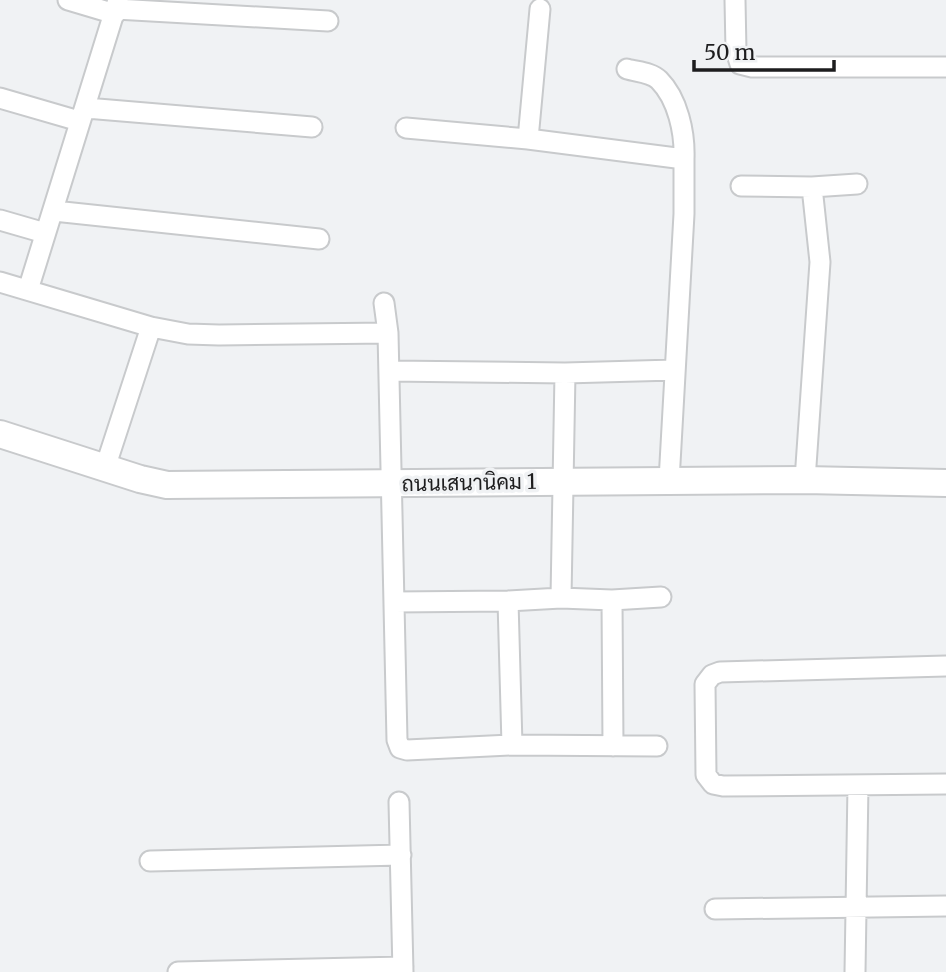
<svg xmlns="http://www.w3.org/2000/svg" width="946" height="972" viewBox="0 0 946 972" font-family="Merriweather,Sarabun,serif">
	<rect width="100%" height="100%" fill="#f0f2f4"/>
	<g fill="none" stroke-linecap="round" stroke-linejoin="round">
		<g stroke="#c8cacc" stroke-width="23">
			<path id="street" d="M68,0l47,14
				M735,0l1,51 4,13 12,3h194
				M116,9l212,12
				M627,69c10,3 24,3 32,11 19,19 26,53 25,79
				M0,98l79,23
				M86,108l226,19
				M406,128l122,11 156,20v55l-15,267
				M528,139l12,-130
				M741,186l71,1
				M54,211l265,28
				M0,220l45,13
				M0,282l151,45 37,7 31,1 169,-2
				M28,290l90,-290
				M384,303l4,30 9,407 3,8 7,2 105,-5 145,1
				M389,371l176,2 109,-3
				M105,468l46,-141
				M805,480l15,-218 -8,-75 45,-3
				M561,598l4,-225
				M612,600l1,146
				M508,601l4,144
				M394,602l114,-1 53,-3 51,2 49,-3
				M946,666l-226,6 -8,3 -7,9 1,91 7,9 10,2 223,-2
				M399,802l4,170
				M150,861l251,-6
				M715,909l231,-3
				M178,972l225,-5
				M855,972l3,-187"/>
		</g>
		<g stroke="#c8cacc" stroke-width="30">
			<path id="secondary" d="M0,434l140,45 27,6 638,-5 141,3"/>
		</g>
		<use href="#street" stroke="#fff" stroke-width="19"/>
		<use href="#secondary" stroke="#fff" stroke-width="26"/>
	</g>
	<g text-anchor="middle" stroke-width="7" stroke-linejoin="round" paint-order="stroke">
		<g font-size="21" fill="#1d1d1e" stroke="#f0f2f4">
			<text transform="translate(469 483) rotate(-1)" y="7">ถนนเสนานิคม 1</text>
		</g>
	</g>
	<path d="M694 60v10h140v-10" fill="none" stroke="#1d1d1e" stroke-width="3.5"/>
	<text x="704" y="60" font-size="21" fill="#1d1d1e" stroke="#f0f2f4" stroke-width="5" paint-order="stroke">50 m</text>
</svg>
